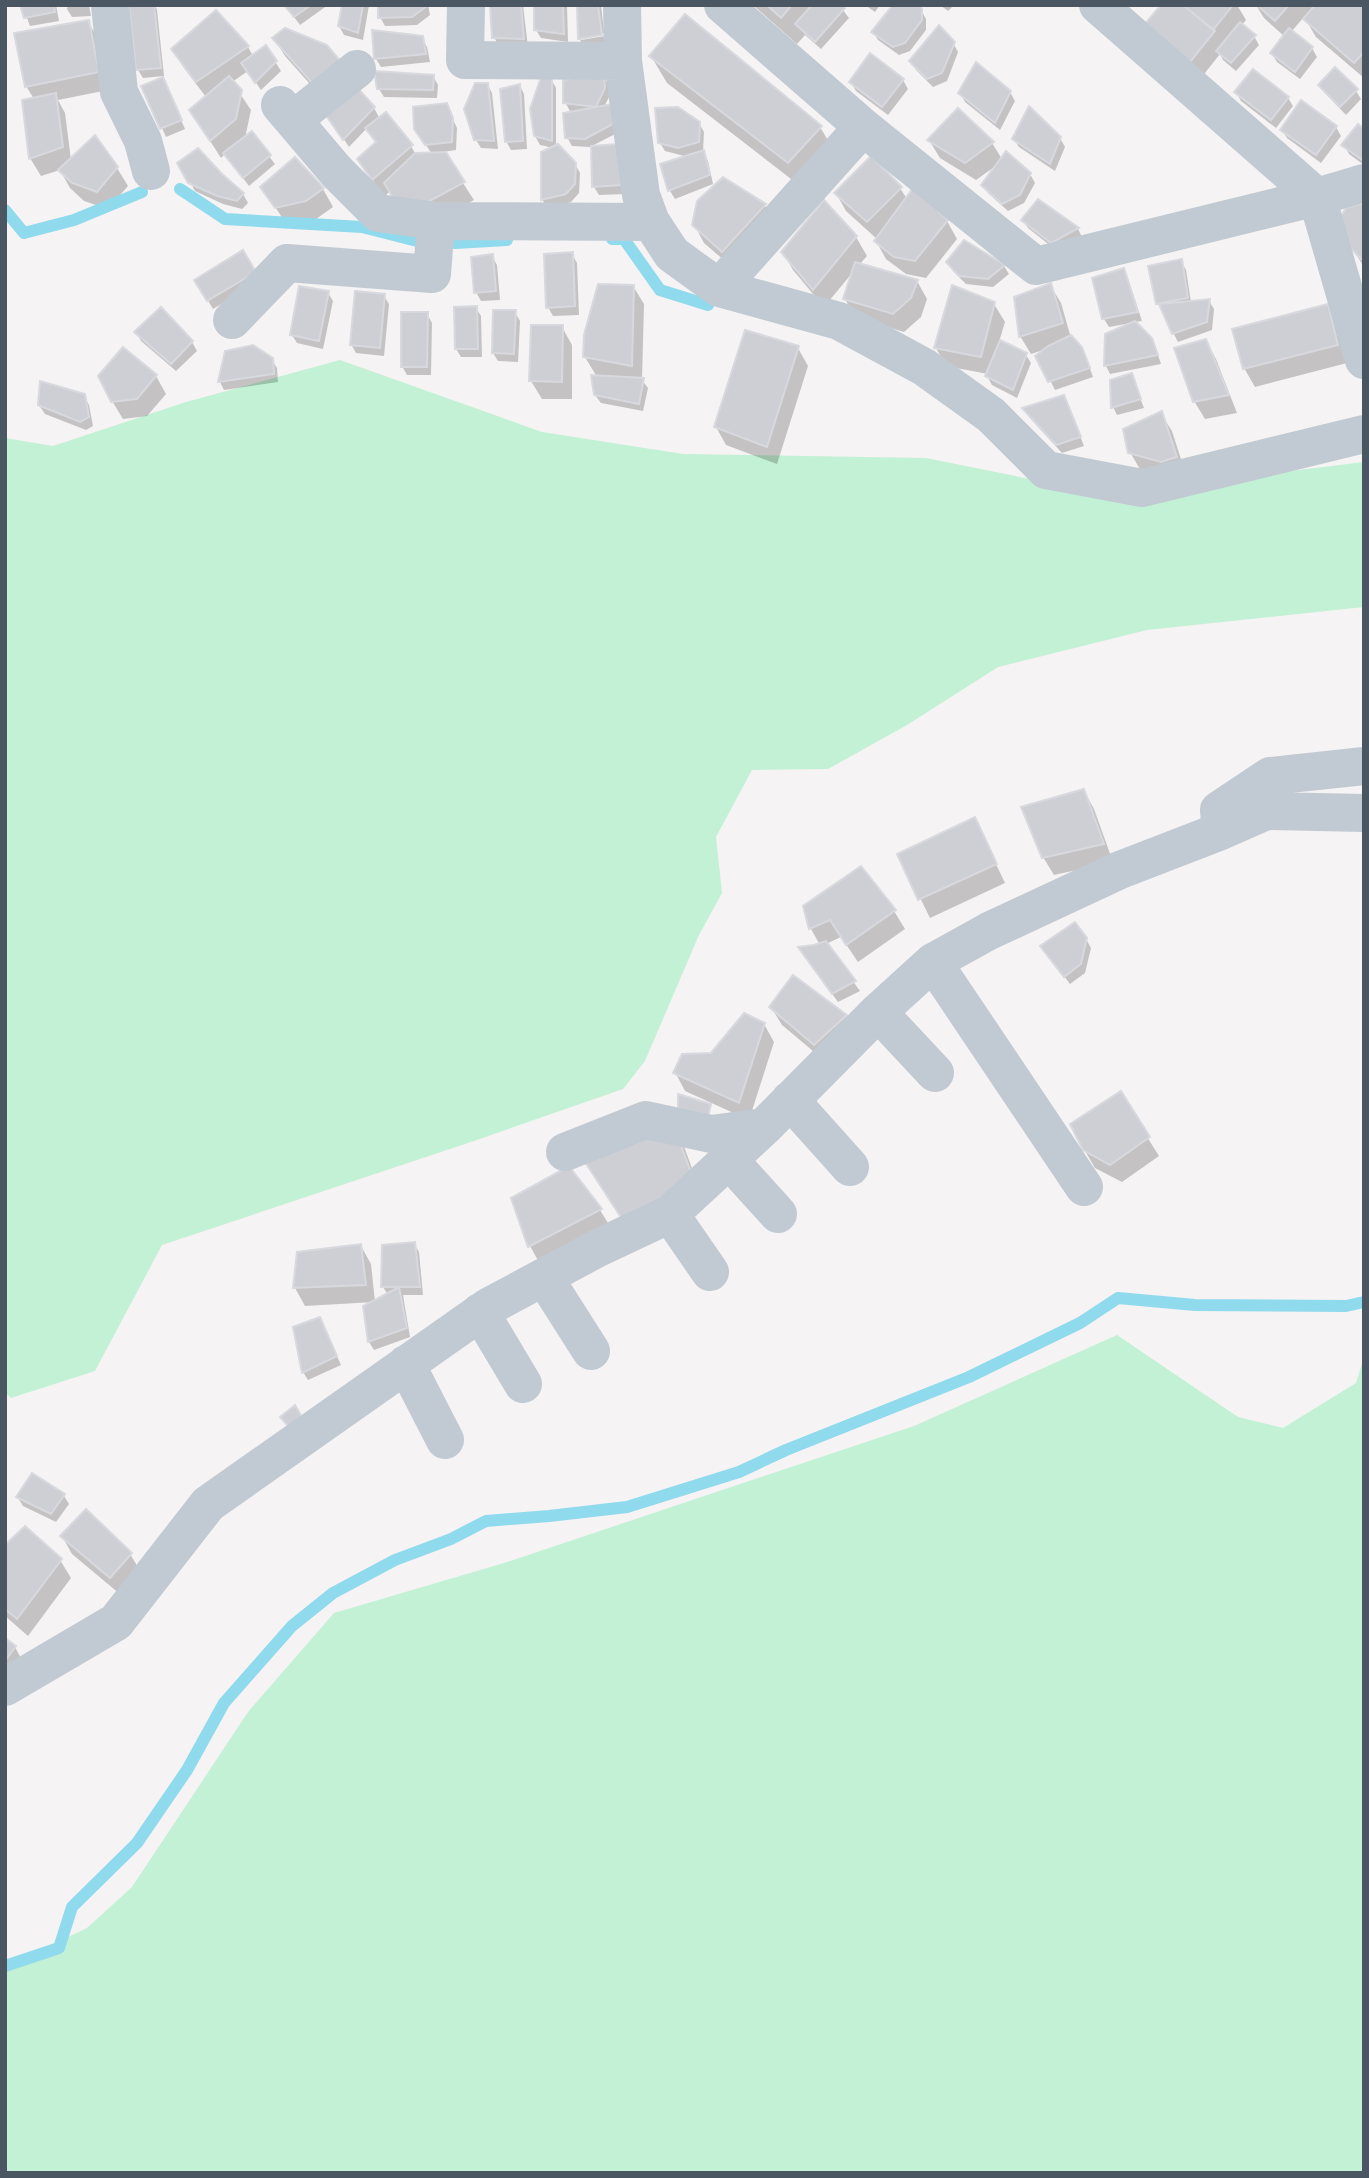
<svg xmlns="http://www.w3.org/2000/svg" width="1369" height="2178" viewBox="0 0 1369 2178" font-family="'Asap Condensed',sans-serif">
	<rect width="100%" height="100%" fill="#f5f3f3"/>
	<path fill="#c3f1d5" d="M340,360l202,72 141,22 243,4 178,36 260,-32v145l-217,23 -149,37 -91,58 -79,44 -76,1 -36,67 6,56 -23,42 -54,126 -22,28 -152,53 -309,103 -67,126 -84,27 -6,-6v-954l48,8 133,-44z
		M1117,1335l121,82 45,11 73,-45 8,-26v816h-1359v-206l82,-39 45,-41 116,-175 86,-99 170,-50 410,-137z"/>
	<path fill="#0003" d="M22,5h34l3,16 -29,5z
		M68,5h21l2,11 -19,1 -5,-8z
		M131,5h24l2,5 7,66 -21,2 -5,-8z
		M285,5h43l-28,20z
		M343,5h26l-6,35 -19,-5 -5,-9z
		M380,5h48l2,10 -13,10 -32,1 -5,-9z
		M492,5h31l5,42 -29,-1 -5,-9z
		M535,5h32l1,37 -27,-4 -5,-8z
		M578,5h23l3,28 -23,4v3l24,-4v7l-21,4 -5,-9z
		M753,5h86l10,13 -28,31 -16,-14 -8,9z
		M865,5h15l-5,7z
		M940,5h14l-6,6z
		M1163,5h74l9,15 -4,5 12,11 5,9 -23,26 -13,-11 -3,-6 -19,24 -44,-35z
		M1256,5h108v73l-48,-41 -12,-20 -13,15 21,16 5,9 -17,22 -23,-17 -5,-8 13,-17 -21,-19z
		M921,10l5,9v11l-16,21 -11,4 -21,-15 -5,-8z
		M88,22l11,18 9,50 -50,10 7,13 6,47 46,8 11,18 -20,23 -24,-8 -14,-13 -10,-18 -19,6 -11,-18 4,-59 -8,-13z
		M374,32l48,6 5,9 3,15 -49,5 -5,-8z
		M274,38l78,47 22,23 6,11 31,27 5,9 16,-1 -11,-16 25,-33 11,23 -1,22 -13,2 31,48 -38,20 -46,-29 -6,6 -25,-37 17,-16 -9,-16 -18,19 -18,-27 -6,-19 -40,-45z
		M953,43l5,9 -11,29 -14,6 -17,-17 -5,-9z
		M248,47l5,9 13,-9 15,24 -20,19 -13,-19 -16,11 19,28 -6,28 6,-5 24,31 -26,22 -24,-32 -4,4 -30,-47 15,-14 -22,-29 -11,-18z
		M651,56l169,71 16,27 -32,35 -137,-106z
		M603,75l5,9 1,13 -5,10 15,25 -29,15 -18,-1 -5,-9 4,-24 -6,-11z
		M433,76l5,9 -1,13 -53,-1 -5,-8z
		M551,79l5,9v59l19,17 5,9 -1,20 -8,9 -24,6 -5,-9 12,-51 -14,-3 -5,-9z
		M903,80l5,9 -20,26 -32,-24 -5,-9z
		M487,84l5,9 6,56 -17,-1 -5,-8z
		M1320,85l36,6 5,8 -15,16 -21,-22z
		M520,86l4,8 3,55 -16,1 -5,-9z
		M167,88l18,41 -19,8 -4,-9z
		M1010,92l5,9 -15,29 -35,-28 -5,-9z
		M1236,92l52,6 5,8 -17,22 -35,-27z
		M699,123l5,9 -1,20 5,9 5,23 -38,15 -5,-8 -8,-26 26,-8 -23,-6 -5,-8z
		M1336,127l5,9 -20,27 -34,-25 -5,-8z
		M1364,131v34l-15,-11 -5,-9z
		M1060,138l5,9 -10,24 -36,-24 -5,-8z
		M929,140l63,3 10,16 28,15 5,9 -11,20 -16,8 -20,-18 -5,-8 14,-20 -21,15 -36,-22z
		M618,146l7,48 -26,1 -5,-8z
		M295,159l28,30 10,18 -17,12 -29,6 -25,-38z
		M180,163l40,12 23,19 5,9 -6,6 -19,-5 -28,-13z
		M723,179l42,27 10,17 -42,45 -29,-25 -10,-19z
		M900,188l7,11 40,22 10,18 -31,39 -20,-4 -20,-15 -10,-18 1,-2 -31,-28 -10,-18z
		M1038,201l40,28 4,8 -25,14 -29,-23 -5,-8z
		M824,203l32,34 11,19 -8,9 58,16 10,18 -6,18 -17,15 -49,-15 -10,-18 8,-27 -29,35 -31,-37 -10,-18z
		M1364,205v62l-15,-24z
		M965,242l39,24 5,8 -16,13 -27,-3 -13,-13 -5,-9z
		M243,252l17,29 -47,28 -17,-29z
		M572,254l5,9 2,52 -26,1 -5,-9z
		M492,256l5,9 3,35 -19,1 -5,-9z
		M1181,261l5,9 5,32 18,-1 5,8 -2,21 -34,12 -20,-39z
		M1123,270l5,9 14,42 -8,1 22,27 5,15 -51,10 -4,-8 1,-31 24,-12 -22,4 -5,-8 -10,-40z
		M1050,285l11,18 10,35 15,20 7,19 -38,13 -17,-34 8,-7 -15,5 -11,-18z
		M633,286l11,18 -2,76 6,8 -5,23 -42,-8 -6,-8 2,-18 -12,-20z
		M328,293l5,8 -10,48 -26,-6 -5,-8z
		M384,296l5,8 -5,52 -28,-3 -5,-9z
		M994,304l11,18 -6,20 27,13 5,8 -14,35 -25,-13 -5,-9 1,-2 -42,-8 -10,-18z
		M1327,306l11,18 9,39 -92,24 -11,-19z
		M476,308l5,8 1,41h-21l-5,-8z
		M515,312l5,9 -2,41 -20,-1 -5,-8z
		M427,314l5,9 -1,52h-24l-5,-9z
		M562,327l10,18v54h-30l-11,-18z
		M136,332l56,10 5,9 -21,20 -35,-30z
		M1206,341l10,18 21,54 -32,6 -11,-18z
		M798,348l10,18 -31,98 -51,-19 -10,-18z
		M227,353l44,6 6,9 1,14 -54,8 -4,-8z
		M1131,375l13,33 -27,7 -4,-8z
		M156,376l10,18 -19,22 -24,3 -11,-18z
		M84,396l5,9 4,21 -7,4 -41,-16 -6,-9z
		M1068,406l16,40 -22,7 -33,-36 -4,-8z
		M1161,414l11,17 14,44 -45,-4 -11,-19z
		M1084,791l10,18 19,53 -59,13 -11,-18z
		M975,820l30,63 -75,35 -31,-63z
		M805,907l89,4 11,18 -47,33 -17,-25 -15,7 34,47 -22,11 -33,-46 15,-11 -9,-16z
		M1086,939l5,9 -6,25 -15,11 -22,-29z
		M793,977l53,39 10,18 -30,28 -44,-37 -11,-18z
		M764,1024l10,18 -25,78 -64,-29 -10,-19 37,-17z
		M1120,1094l39,62 -37,26 -27,-14 -11,-19z
		M674,1131l11,18 18,50 -105,-18z
		M568,1169l32,41 11,18 -71,36 -10,-18 -17,-47z
		M414,1244l5,8 4,43h-20l7,42 -36,13 -5,-8 -4,-35 9,-5 -69,4 -10,-18 66,-42 10,18 4,38 13,-7 -5,-8z
		M324,1328l17,37 -33,15 -5,-8z
		M64,1496l5,8 -13,18 -33,-16 -5,-8z
		M62,1536l68,18 11,18 -20,23 -49,-41z
		M5,1548l55,12 11,18 -43,58 -23,-20z
		M5,1640l10,7 10,19 -20,17z"/>
	<g fill="none" stroke-linecap="round" stroke-linejoin="round">
		<path stroke="#90daee" stroke-width="12" d="M180,189l45,30 137,8 59,15
			M5,210l19,23 50,-13 68,-28
			M612,239h12l36,51 48,15
			M455,243l52,-3
			M5,1966l54,-18 13,-41 65,-64 50,-73 37,-67 68,-77 41,-33 62,-33 56,-21 35,-18 63,-5 78,-9 112,-35 47,-22 183,-73 111,-54 38,-25 77,7 151,1 18,-4"/>
	</g>
	<path fill="#cdcfd5" stroke="#d7d9de" stroke-width="2" d="M20,5h34l1,7 -31,6z
		M129,5h25l7,63 -25,2z
		M284,5h27l-17,12z
		M342,5h21l-5,28 -20,-7z
		M378,5h49v1l-15,11 -34,1z
		M490,5h31l3,34 -32,-1z
		M534,5h29l1,29 -30,-4z
		M577,5h21l4,30 -24,4z
		M767,5h25l-11,13z
		M812,5h30l3,3 -30,34 -20,-18z
		M893,5h26l3,4v11l-17,23 -12,4 -22,-15z
		M1161,5h22l32,26 -25,31 -46,-37z
		M1183,5h50l-20,25z
		M1257,5h32l-14,16z
		M1315,5h49v47l-10,11 -51,-44z
		M216,10l33,36 -53,36 -25,-33z
		M685,14l137,112 -34,37 -139,-107z
		M89,20l10,52 -74,15 -11,-54z
		M1240,22l16,13 -25,28 -15,-12z
		M939,25l16,17 -13,31 -15,6 -18,-18z
		M285,28l42,17 16,19 -30,20 -41,-46z
		M1289,28l24,19 -18,25 -25,-19z
		M372,30l51,6 3,18 -52,5z
		M266,45l11,16 -22,22 -14,-20z
		M870,53l34,26 -22,28 -33,-25z
		M976,62l35,29 -16,32 -37,-30z
		M1335,67l23,22 -18,18 -22,-22z
		M1253,69l36,28 -18,23 -37,-28z
		M374,71l60,4 -1,15 -56,-1z
		M604,73l1,15 -9,19 -33,-4v-23z
		M229,76l13,14 -6,29 -26,22 -21,-31z
		M163,77l19,43 -22,9 -19,-43z
		M541,77h11v64l-18,-5 -4,-27z
		M352,82l23,25 -32,33 -20,-29z
		M475,83h13l6,58 -20,-1 -10,-31z
		M520,84l3,57 -18,1 -5,-53z
		M56,93l7,54 -34,12 -7,-59z
		M1301,100l36,26 -21,29 -36,-25z
		M447,103l6,15 -1,24 -27,3 -11,-16 -1,-22z
		M613,104l2,19 -30,16 -20,-1 -2,-25z
		M1029,106l32,31 -11,27 -38,-25z
		M678,107l22,15 -1,20 -21,6 -20,-5 -3,-35z
		M958,108l36,34 -29,21 -38,-23z
		M386,112l27,33 -41,35 -15,-21 19,-17 -11,-14z
		M1358,124l6,5v32l-23,-16z
		M252,131l19,24 -28,23 -20,-25z
		M95,135l23,32 -21,25 -25,-9 -14,-13z
		M558,144l18,19 -1,21 -9,10 -25,6v-48z
		M619,144l2,41 -29,2 -1,-41z
		M198,148l24,26 22,19 -7,8 -20,-5 -29,-13 -11,-20z
		M704,150l6,25 -42,16 -8,-27z
		M1006,151l25,22 -11,22 -18,9 -21,-19z
		M446,152l19,30 -39,21 -31,-2 -11,-18 31,-30z
		M871,156l31,31 -35,35 -33,-29z
		M295,157l29,31 -18,13 -31,7 -15,-21z
		M723,177l43,27 -44,48 -30,-27 5,-24z
		M913,188l35,32 -33,41 -21,-4 -20,-16z
		M1038,199l41,29 -28,15 -30,-23z
		M824,200l33,36 -44,54 -32,-38z
		M1364,203v56h-3l-14,-15 -8,-25 7,-11z
		M964,240l41,25 -17,14 -29,-3 -13,-14z
		M243,250l13,22 -49,29 -13,-21z
		M573,252l2,54 -29,2 -2,-54z
		M493,254l3,37 -22,2 -3,-36z
		M1182,259l6,39 -32,6 -8,-38z
		M855,262l63,18 -7,18 -18,16 -50,-15z
		M1124,268l14,44 -36,7 -10,-41z
		M1051,283l12,40 -44,14 -5,-40z
		M598,284l36,1 -2,81 -49,-9 1,-22z
		M952,285l43,17 -14,55 -47,-9z
		M299,286l30,5 -10,50 -29,-6z
		M355,291l30,3 -5,54 -30,-3z
		M1210,299l-3,23 -35,12 -13,-30z
		M1328,304l10,41 -95,24 -11,-40z
		M477,306l1,43h-23l-1,-42z
		M161,307l32,34 -22,23 -37,-32z
		M493,310h23l-2,44 -22,-1z
		M401,312h27l-1,55h-26z
		M1135,321l17,17 6,17 -54,11 1,-32z
		M531,325h32l-1,57 -33,-1z
		M745,330l54,16 -32,101 -53,-20z
		M1071,335l11,12 8,21 -42,14 -13,-26 13,-10z
		M1206,339l23,56 -36,7 -19,-54z
		M1000,340l27,13 -14,37 -28,-14z
		M253,345l20,13 1,16 -56,8 7,-31z
		M123,347l34,28 -20,24 -26,3 -13,-26z
		M1132,373l9,26 -30,9 -1,-28z
		M591,375l53,3 -5,26 -45,-9z
		M40,381l45,13 4,23 -9,5 -42,-17z
		M1064,395l17,42 -25,8 -34,-37z
		M1162,411l15,46 -16,5 -33,-9 -5,-24z
		M1084,789l20,55 -62,14 -21,-51z
		M975,817l22,47 -79,36 -21,-46z
		M861,866l35,44 -50,35 -16,-25 -21,9 -6,-23z
		M1075,922l12,16 -6,26 -17,13 -24,-31z
		M826,941l30,40 -24,13 -34,-47 16,-2z
		M793,975l54,40 -33,30 -45,-38z
		M744,1013l21,10 -26,80 -66,-30 9,-19 29,-1z
		M1121,1091l29,46 -40,28 -27,-15 -13,-26z
		M678,1094l33,10 -4,17 -29,-2z
		M675,1129l19,52 -70,41 -39,-60z
		M569,1166l33,43 -74,38 -17,-49z
		M415,1242l5,45h-39l1,-42z
		M361,1244l5,41 -73,3 4,-36z
		M399,1287l8,41 -39,14 -5,-36z
		M320,1317l17,39 -35,17 -9,-46z
		M295,1405l8,14 -13,9 -10,-11z
		M32,1473l33,21 -14,20 -35,-17z
		M86,1509l46,44 -22,25 -50,-42z
		M25,1526l37,33 -45,60 -12,-10v-64z
		M5,1638l11,8 -11,15z"/>
	<g fill="none" stroke-linecap="round" stroke-linejoin="round">
		<path stroke="#c1cad2" stroke-width="38" d="M110,5l9,87 24,49 8,30
			M466,5l-1,55 158,1
			M622,5l1,56 18,134 10,27 21,32 47,34 120,33 85,46 67,48 55,55 96,18 222,-54
			M723,5l140,122 173,139 281,-69 47,-14
			M1098,5l219,192 47,163
			M280,105l56,66 42,42 58,8 215,1
			M293,120l64,-51
			M719,288l144,-161
			M232,320l55,-57 145,11 4,-53
			M1220,822l-1,-12 51,-34 94,-10
			M933,962l151,225
			M878,1012l57,61
			M790,1100l60,67
			M565,1152l81,-32 65,14 53,-7
			M729,1160l49,54
			M670,1214l40,58
			M544,1277l47,74
			M480,1312l43,72
			M406,1364l39,76
			M5,1687l111,-65 92,-118 280,-197 110,-59 72,-34 94,-87 114,-115 55,-50 56,-31 131,-61 101,-39 45,-20 98,2"/>
	</g>
	<rect width="1369" height="2178" fill="none" stroke="#4a5661" stroke-width="14"/>
</svg>
